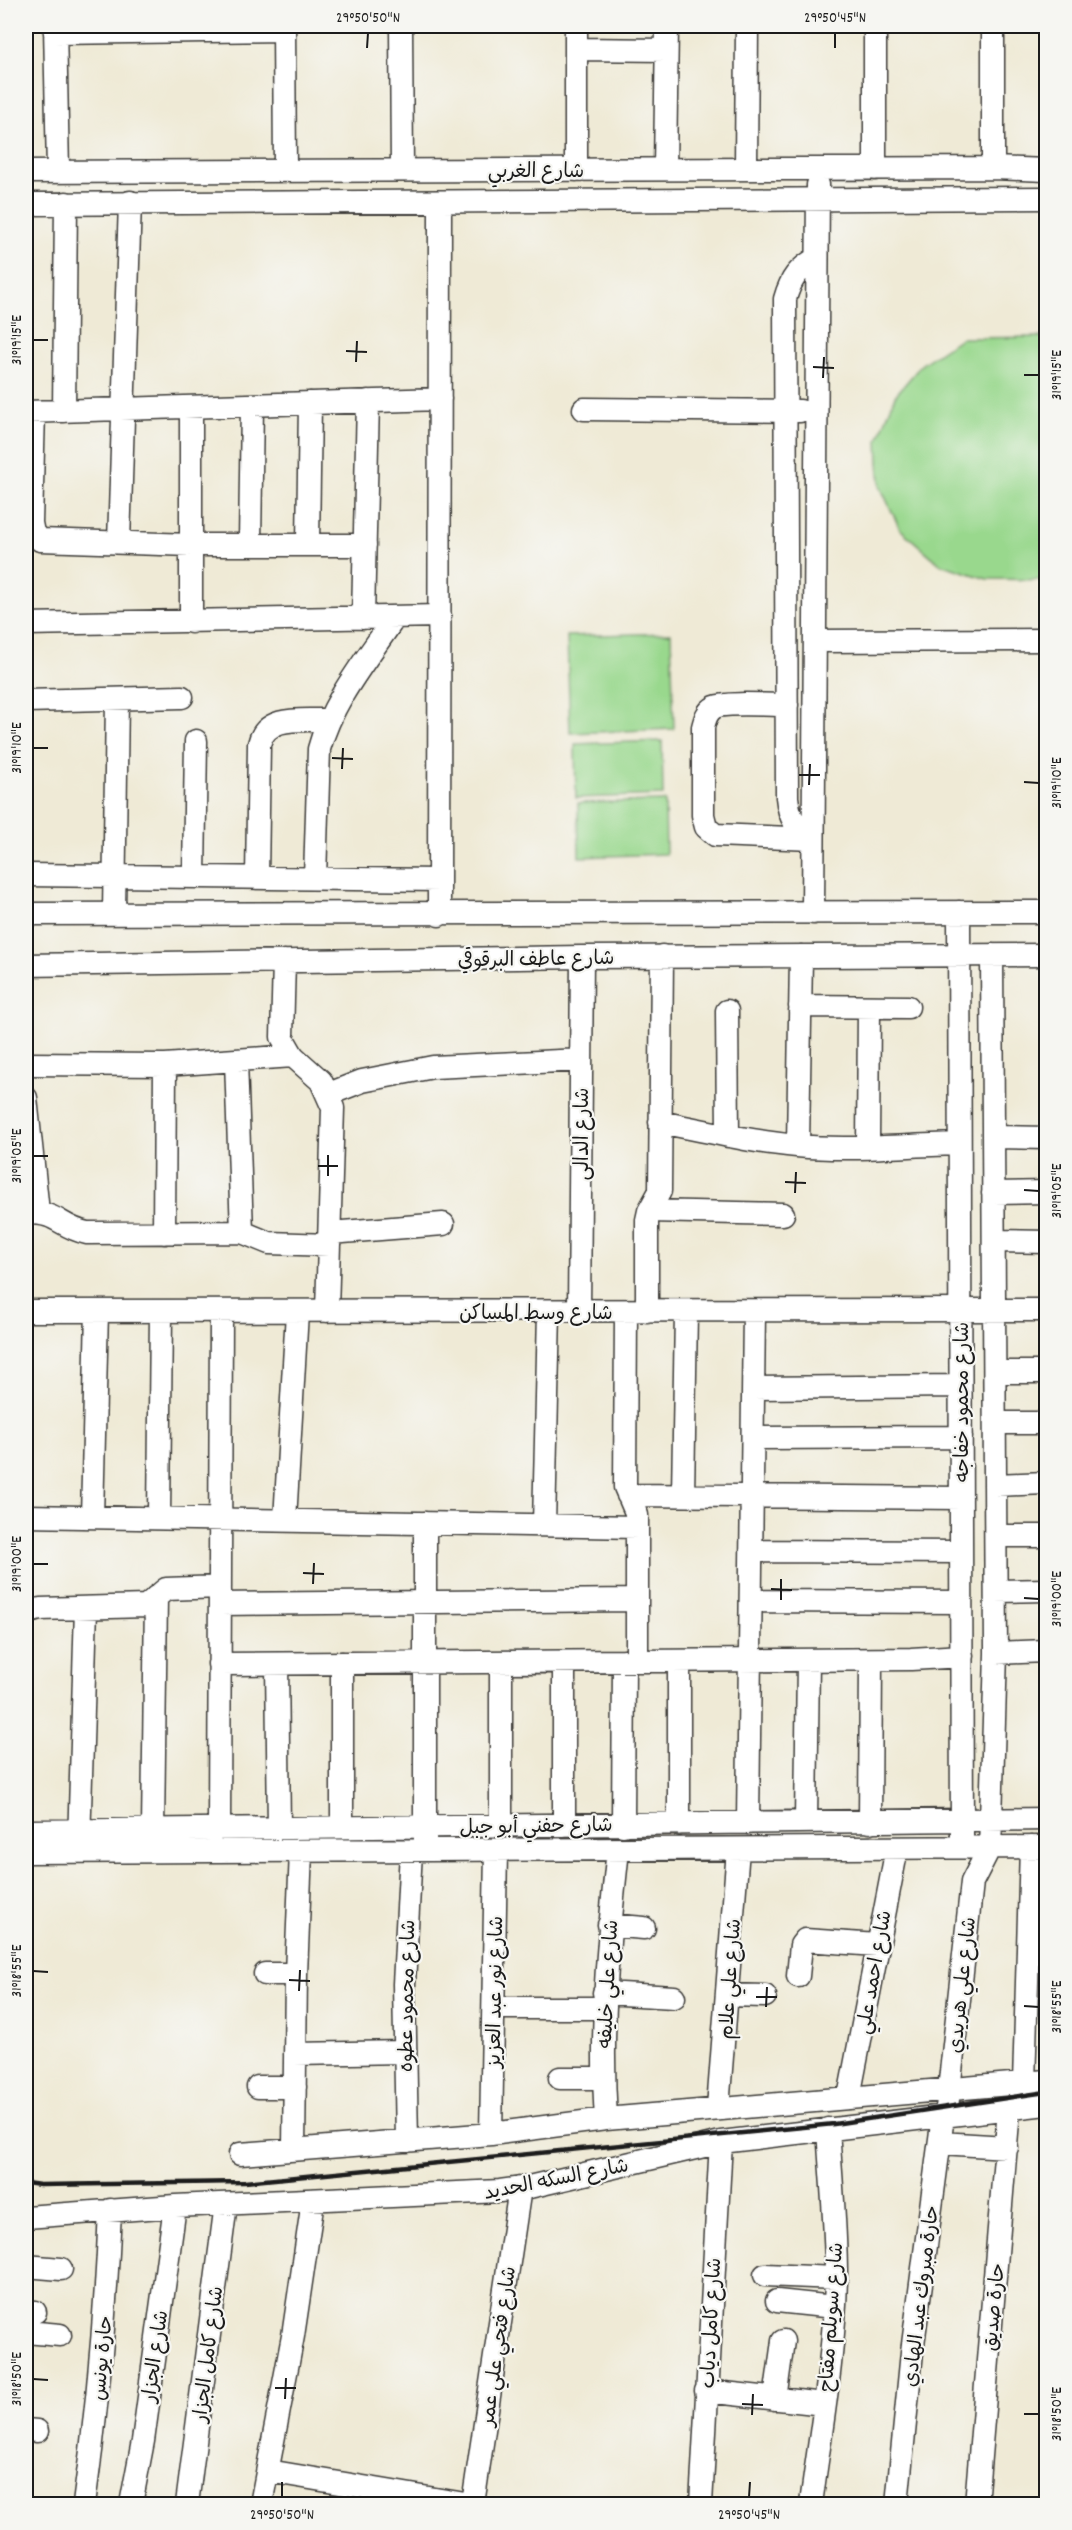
<svg xmlns="http://www.w3.org/2000/svg" width="1072" height="2530" viewBox="0 0 1072 2530" font-family="Dekko,'Playpen Sans Arabic',sans-serif">
	<rect width="100%" height="100%" fill="#f6f6f2"/>
	<filter id="ink" filterUnits="userSpaceOnUse"><feTurbulence type="fractalNoise" baseFrequency=".0167" numOctaves="2"/><feDisplacementMap in="SourceGraphic" scale="12" xChannelSelector="R" yChannelSelector="G"/><feConvolveMatrix kernelMatrix="1 2 1 2 8 2 1 2 1" color-interpolation-filters="sRGB"/></filter>
	<filter id="wash" filterUnits="userSpaceOnUse"><feTurbulence type="fractalNoise" baseFrequency=".008" numOctaves="4" result="noise"/><feDisplacementMap in="SourceGraphic" scale="24" xChannelSelector="R" yChannelSelector="G"/><feGaussianBlur stdDeviation="1.35" result="paint"/><feColorMatrix in="noise" values="0 0 0 0 0 0 0 0 0 0 0 0 0 0 0 0 0 1.4 0 .05"/><feComposite in="paint" operator="in"/></filter>
	<g filter="url(#wash)">
		<rect width="100%" height="100%" fill="#efead6"/>
		<path fill="#99d88d" stroke="#5a7a54" stroke-width="1.5" d="M1046,337v243l-59,-1 -47,-15 -40,-35 -20,-43 -2,-46 17,-44 27,-32 39,-26z
			M671,633l3,96 -104,4 -3,-97z
			M662,741l1,54 -87,3 -1,-54z
			M665,801l1,53 -87,3 -1,-54z"/>
	</g>
	<g filter="url(#ink)">
		<g fill="none" stroke-linecap="round" stroke-linejoin="round">
			<g stroke="#3c3b38" stroke-width="25">
				<path id="minor" d="M55,26l3,145
					M284,26l1,145
					M401,26l1,144
					M576,26v144
					M55,33l229,-3
					M576,49l90,1
					M993,168v-142
					M665,169l2,-143
					M746,169l1,-143
					M875,169v-143
					M26,172l967,-4 53,2
					M26,204l1020,-6
					M191,407v215
					M584,409l216,2
					M64,411l2,-208
					M26,412l414,-13
					M34,412l-3,111 2,10 7,7 151,5h174
					M119,542l11,-340
					M250,543l2,-138
					M308,544l2,-141
					M363,618l5,-217
					M26,624l414,-8
					M815,641l231,-1
					M26,701l156,-4
					M787,705c-15,0 -61,-3 -72,2 -8,4 -10,12 -12,20v88l3,12 9,8 98,4
					M813,839c-18,-11 -24,-22 -26,-42l-2,-498c6,-21 13,-30 32,-41
					M26,875l413,5
					M194,877l2,-136
					M257,878l2,-134c7,-30 44,-23 69,-24
					M315,878l4,-129c13,-49 48,-90 76,-132
					M959,912l3,924
					M813,913l5,-728
					M26,914l1020,-2
					M114,914l3,-215
					M439,915l1,-713
					M284,961l-2,76 11,19 28,25 12,27 -6,203
					M26,965l556,-8 464,-2
					M800,1006l108,1
					M727,1011l1,125
					M236,1061l6,171
					M26,1064l139,1 128,-9
					M329,1094l33,-13 71,-14 148,-7
					M26,1098l12,114
					M660,1122c46,9 91,20 137,24 54,5 109,-1 162,-2
					M993,1137l53,1
					M798,1146l3,-190
					M868,1146l1,-139
					M993,1193l53,-1
					M649,1211l134,3
					M26,1213c33,-1 33,14 61,20l155,-1 27,11 60,2
					M164,1233l1,-168
					M330,1233l113,-9
					M994,1241l52,1
					M26,1311l1020,-1
					M647,1311v-91l2,-9 11,-20 2,-235
					M579,1312l3,-355
					M626,1312l-1,175 12,28v146
					M995,1372h51
					M754,1388l206,-2
					M995,1423h51
					M753,1438l208,-1
					M995,1485l51,-2
					M628,1495l333,3
					M683,1495l3,-183
					M26,1516l611,11
					M92,1517l5,-206
					M159,1518l2,-206
					M285,1520l12,-208
					M544,1525l5,-213
					M996,1536h50
					M752,1551l209,1
					M996,1591l50,-1
					M751,1601l210,1
					M220,1604l417,-4
					M26,1613l14,-4 106,-3 20,-17 54,-2
					M996,1653l50,-2
					M679,1661v163
					M501,1662v164
					M342,1663v164
					M219,1664l692,-5 51,-3
					M277,1664l2,164
					M806,1822l2,-162
					M870,1822l1,-162
					M748,1823l6,-512
					M564,1825v-163
					M623,1825l1,-164
					M219,1829l2,-517
					M153,1830l3,-233
					M26,1831l1020,-12
					M425,1840v-317
					M79,1844l7,-236
					M26,1852l1020,-5
					M609,1925l35,3
					M265,1974h31
					M798,1976l3,-31 4,-5 72,5
					M604,1993l70,4
					M728,1995l37,1
					M494,2008h110
					M295,2054l109,-2
					M560,2078h43
					M1024,2083l7,-236
					M258,2087h37
					M849,2097l48,-249
					M718,2108l20,-259
					M606,2119c-6,-91 2,-179 12,-269
					M491,2134l5,-283
					M407,2141l-3,-157 7,-133
					M940,2143l67,4
					M294,2149l2,-175 5,-123
					M240,2154l251,-20 115,-15 440,-38
					M26,2217l149,-11 325,-15 29,-4 192,-45 325,-38
					M26,2266l35,3
					M765,2275l71,3
					M777,2301l57,6
					M26,2311l9,1
					M26,2332l34,3
					M706,2391l118,13
					M775,2399l8,-58
					M26,2430l11,1
					M268,2471l197,33
					M84,2504c14,-98 22,-195 26,-294
					M131,2504l12,-63 32,-235
					M187,2504l39,-300
					M261,2504l32,-168 20,-135
					M473,2504l47,-316
					M701,2504l20,-362
					M811,2504c10,-75 24,-152 25,-228 0,-49 -5,-98 -8,-147
					M897,2504l15,-152 31,-236 4,-8 25,-226 18,-35 1,-27 5,-167 -4,-698
					M976,2504l33,-395"/>
			</g>
			<use href="#minor" stroke="#fff" stroke-width="22"/>
			<path stroke="#1c1c1c" stroke-width="4.5" d="M26,2183l14,2 205,-3 589,-58 212,-32"/>
		</g>
	</g>
	<path fill="none" stroke="#1c1c1c" stroke-width="2" d="M367,48l1,-15M835,48v-15M33,340h15M346,351l21,1M356,362l1,-21M813,367l21,1M1024,375h15M823,378l1,-21M33,748h15M332,758l21,1M342,769l1,-21M799,775h21M1024,782l15,1M809,785l1,-21M33,1156h15M318,1166h20M328,1176v-21M785,1182l21,1M1024,1190l15,1M795,1193l1,-21M33,1564h15M303,1573l21,1M313,1584l1,-21M771,1589l21,1M1024,1598l15,1M781,1600v-21M33,1971l15,1M289,1980l21,1M299,1991l1,-21M756,1997h21M1024,2006l15,1M766,2007l1,-20M33,2379l15,1M275,2388h21M285,2399l1,-21M742,2404l21,1M1024,2414h15M752,2415l1,-21M282,2497v-15M749,2497l1,-15"/>
	<g text-anchor="middle" stroke-width="4.5" stroke-linejoin="round" paint-order="stroke">
		<g font-size="20" fill="#1c1c1c" stroke="#f6f6f2">
			<text x="536" y="177">شارع الغربي</text>
			<text transform="translate(536 958) rotate(-1)" y="7">شارع عاطف البرقوقي</text>
			<text transform="translate(581 1134) rotate(-90)" y="7">شارع الدالى</text>
			<text x="536" y="1319">شارع وسط المساكن</text>
			<text transform="translate(961 1402) rotate(-90)" y="7">شارع محمود خفاجه</text>
			<text transform="translate(536 1825) rotate(-1)" y="7">شارع حفني أبو جبل</text>
			<text transform="translate(873 1972) rotate(-80)" y="7">شارع احمد علي</text>
			<text transform="translate(729 1979) rotate(-86)" y="7">شارع علي علام</text>
			<text transform="translate(607 1984) rotate(-87)" y="7">شارع علي خليفه</text>
			<text transform="translate(961 1985) rotate(-84)" y="7">شارع علي هريدي</text>
			<text transform="translate(494 1992) rotate(-89)" y="7">شارع نور عبد العزيز</text>
			<text transform="translate(406 1996) rotate(-89)" y="7">شارع محمود عطوه</text>
			<text transform="translate(556 2178) rotate(-11)" y="7">شارع السكه الحديد</text>
			<text transform="translate(920 2296) rotate(-83)" y="7">حارة مبروك عبد الهادي</text>
			<text transform="translate(993 2307) rotate(-85)" y="7">حارة صديق</text>
			<text transform="translate(830 2317) rotate(-86)" y="7">شارع سويلم مفتاح</text>
			<text transform="translate(710 2323) rotate(-87)" y="7">شارع كامل دياب</text>
			<text transform="translate(497 2346) rotate(-82)" y="7">شارع فتحي علي عمر</text>
			<text transform="translate(207 2354) rotate(-83)" y="7">شارع كامل الجزار</text>
			<text transform="translate(154 2356) rotate(-82)" y="7">شارع الجزار</text>
			<text transform="translate(101 2358) rotate(-85)" y="7">حارة يونس</text>
		</g>
	</g>
	<rect width="1072" height="2530" fill="none" stroke="#f6f6f2" stroke-width="66"/>
	<rect x="33" y="33" width="1006" height="2464" fill="none" stroke="#1c1c1c" stroke-width="2"/>
	<g font-size="15" text-anchor="middle" fill="#1c1c1c">
		<text x="368" y="22">29°50'50"N</text>
		<text x="835" y="22">29°50'45"N</text>
		<text transform="translate(16 340) rotate(-90)" y="5">31°19'15"E</text>
		<text transform="translate(1056 375) rotate(-90)" y="5">31°19'15"E</text>
		<text transform="translate(16 748) rotate(-90)" y="5">31°19'10"E</text>
		<text transform="translate(1056 783) rotate(-90)" y="5">31°19'10"E</text>
		<text transform="translate(16 1156) rotate(-90)" y="5">31°19'05"E</text>
		<text transform="translate(1056 1191) rotate(-90)" y="5">31°19'05"E</text>
		<text transform="translate(16 1564) rotate(-90)" y="5">31°19'00"E</text>
		<text transform="translate(1056 1599) rotate(-90)" y="5">31°19'00"E</text>
		<text transform="translate(16 1971) rotate(-90)" y="5">31°18'55"E</text>
		<text transform="translate(1056 2007) rotate(-90)" y="5">31°18'55"E</text>
		<text transform="translate(16 2379) rotate(-90)" y="5">31°18'50"E</text>
		<text transform="translate(1056 2414) rotate(-90)" y="5">31°18'50"E</text>
		<text x="282" y="2519">29°50'50"N</text>
		<text x="749" y="2519">29°50'45"N</text>
	</g>
</svg>
